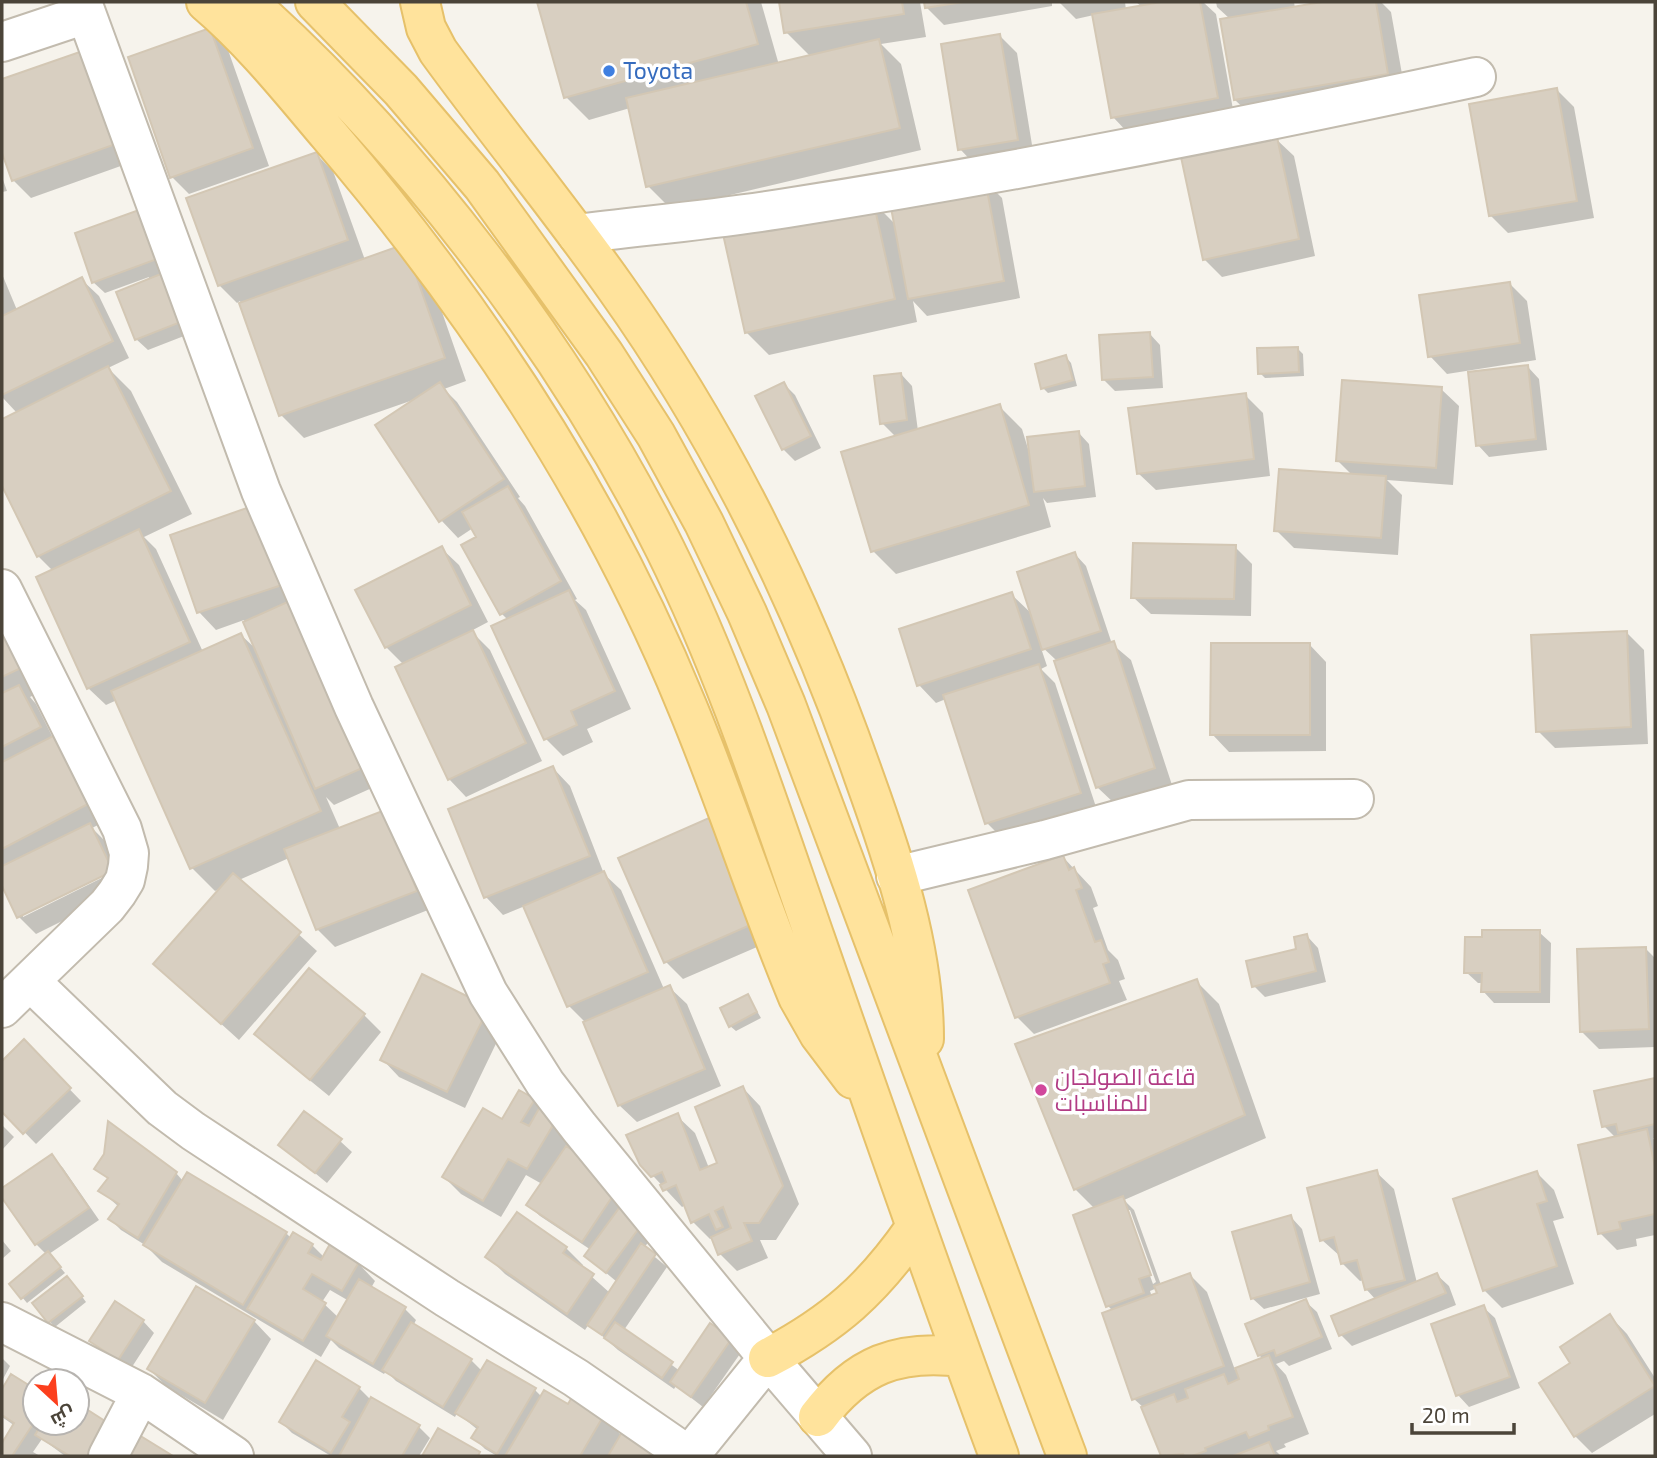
<svg xmlns="http://www.w3.org/2000/svg" width="1657" height="1458" viewBox="0 0 1657 1458" font-family="'Exo 2',Cairo,sans-serif">
	<rect width="100%" height="100%" fill="#f6f3ec"/>
	<path fill="#0003" fill-rule="evenodd" d="M539,2h222l18,63 32,-8 -25,-25 -5,-30h139l6,35 -45,7 20,20 20,86 -250,59 -23,-23 -18,-78 -41,12 -23,-23z
		M926,2h126v4l-108,19 -18,-18z
		M1059,2h66l1,8 16,-3 -6,-5h67l13,12 18,101 -104,20 -17,-18 -19,-102 -18,4z
		M1216,2h78l1,6 37,-6h49l10,10 14,79 -152,26 -18,-17 -5,-81 -13,-12z
		M210,30l17,17 42,119 -80,28 -17,-17z
		M999,35l18,18 17,104 -57,10 -17,-18z
		M97,48l49,109 -115,41 -18,-18 -11,-32v-67z
		M1557,90l17,17 20,111 -86,15 -17,-17z
		M1276,139l18,17 21,100 -93,21 -18,-18z
		M316,154l17,17 32,89 62,9 39,112 -22,8 13,13 63,95 -2,1 7,8 52,93 -2,1 11,10 45,99 -44,20 6,13 -30,14 -17,-17 -38,-119 -6,-6 -29,-86 -15,10 -17,-18 -25,-121 -112,39 -23,-23 -41,-114 -3,2 -18,-18z
		M2,177l5,14 -5,1z
		M985,181l17,17 18,100 -93,18 -14,-15 4,21 -148,33 -23,-23 127,-130 24,24z
		M150,208l52,121 -54,21 -12,-11 13,-62 -44,16 -12,-11z
		M2,274l15,36 64,-31 18,17 30,62 -21,10 23,23 61,123 -48,23 12,12 47,103 38,-17 16,15 -13,-30 -28,10 -17,-18 -26,-76 88,-31 122,278 -49,22 -8,-8 14,32 45,-17 48,96 -98,39 -18,-18 -28,-71 -50,22 78,71 -78,89 -84,-76 67,-76 -7,3 -23,-23 -75,-168 -11,5 -18,-17 -35,-117 -15,-15 -36,-74v-61l15,-8 -15,-16z
		M1510,284l17,17 9,59 -89,14 -17,-18z
		M1149,333l11,12 3,43 -48,3 -11,-11z
		M1297,348l6,6 1,22 -39,2 -5,-5z
		M1066,357l5,6 6,23 -29,7 -5,-5z
		M1528,367l11,12 8,71 -58,7 -11,-12z
		M901,374l11,12 6,45 81,-25 23,23 7,23 49,-20 11,12 7,53 -49,6 -4,-5 8,29 -155,47 -23,-23 23,-114 -14,-14z
		M784,384l11,11 26,53 -26,13 -12,-12z
		M1441,389l18,17 -6,79 -66,-5 15,15 -4,60 -104,-7 -18,-18 77,-54 -15,-15z
		M1245,395l18,18 7,63 -114,14 -18,-17z
		M1235,547l17,17 -1,52 -100,-2 -18,-17z
		M441,548l18,17 29,57 -17,9 19,19 52,111 -76,36 -17,-18 -45,-114 -18,-18z
		M1075,554l11,12 26,78 19,16 41,125 -57,19 -18,-17 -41,-127 -16,-15 7,21 -6,3 14,14 42,127 -93,30 -17,-17 -41,-124 -10,4 -17,-18 92,-91 22,21z
		M2,604l42,86 -14,7 6,7 18,36 16,15 34,67 -12,6 15,15 12,23 -96,47v4l97,-48 9,19 -93,46 -17,-17 -17,-35z
		M1626,632l18,18 4,94 -93,4 -17,-17z
		M1309,644l17,18v89l-97,1 -17,-18z
		M553,768l17,18 34,88 17,16 43,99 5,-2 18,17 34,82 -84,36 -18,-17 -34,-83 -16,-16 -44,-100 -22,9 -17,-18z
		M708,820l18,18 45,103 -88,38 -17,-17z
		M1063,857l28,30 7,19 -5,2 15,42 10,10 7,19 -6,2 8,19 -93,34 -17,-17z
		M1539,932l12,11 -1,60h-56l-11,-12v-8h-5l-12,-11 17,-34z
		M1307,936l11,12 8,34 -61,15 -11,-11 44,-36z
		M1646,949l9,9v89l-56,2 -17,-17z
		M423,977l82,48 -40,83 -66,-31 -17,-18z
		M1196,981l23,23 47,134 -142,62 10,10 27,75 29,-10 17,17 28,78 29,-10 -5,-5 46,-54 12,11 15,37 -43,17 -5,-5 -8,3 10,11 23,59 -25,10 2,3 -10,4 5,5h-119l-18,-48 -10,-9 -21,-88 -5,-5 -13,-97 -20,-20zM1126,1210h4l26,72 -3,2zM1157,1288l2,6 -7,3 -2,-6z
		M748,996l13,22 -25,13 -6,-5z
		M364,1015l17,17 -52,64 -55,-45 -17,-17z
		M24,1042l57,59 -45,43 -34,-35v-46z
		M1655,1079v59h-2l2,2v95l-19,4 1,7 -20,4 -17,-17 16,-95 -12,-12 -8,-34z
		M743,1088l17,18 39,98 -23,36h-16l8,18 -31,13 -17,-17 -7,-16 -3,1 -17,-17 -7,-17 -4,2 -40,-43 35,-48 18,17 14,35 10,-4z
		M534,1100l7,8 37,21 -11,19 91,81 -14,19 23,19 -43,63 56,41 31,-45 31,25 -39,56 -27,-21 -2,3 -56,-39 -29,-26 -4,6 -80,-56 -17,-17 78,-9 17,17 -1,3 28,25 7,-11 -31,-26 5,-6 -51,-34 -12,-11 14,-21 -16,-9 -25,42 -40,-23 -17,-17 58,-56z
		M2,1125l12,12 -12,13z
		M340,1141l12,11 -25,31 -46,-38z
		M52,1156l11,12 36,52 -50,34 16,19 -38,30 -16,-19 36,-29 -11,-11 -34,-50v-4z
		M96,1168l80,5 7,8 103,52 5,5 21,7 12,12 34,6 17,18 -4,7 34,21 11,11 -3,6 58,34 11,11 6,-9 47,28 7,7 61,20 19,19 35,20h-160l-12,-7 -11,-11 4,-8 -21,-17 -2,4 -59,-36 -10,-10 -2,3 -45,-26 -8,-8 -10,17 -159,-95 -17,-17 -24,-15 -11,-11 9,-12 -18,-16 8,-11zM330,1290l19,11 -10,17 -17,-16z
		M1376,1172l18,17 23,94 20,-8 12,11 7,19 -104,41 -11,-11 35,-35 -10,-11 -2,-9 -4,1 -18,-18 -1,-6 -19,-17z
		M1537,1173l17,17 10,28 -11,3 21,63 -72,24 -18,-18z
		M1291,1217l11,12 18,65 -56,15 -12,-11z
		M2,1240l9,11 -9,8z
		M72,1283l14,19 -31,25 -5,-5z
		M1483,1307l12,11 25,70 -51,19 -11,-12z
		M1610,1316l17,18 28,44v36l-63,39 -17,-17 -3,-73z
		M143,1321l11,12 -24,37 -27,-18 -12,-11z
		M254,1321l17,18 -48,81 -57,-34 -17,-17z
		M2,1358l8,8 -8,15z
		M12,1376l23,15v32h42v-18l44,51h-56l-23,-17 -9,13 7,4h-38v-10l13,-20 -13,-9v-25z
		M359,1388l12,12 48,27 11,11 -11,18h-88l-39,-23 -11,-11z"/>
	<path fill="#d8cfc1" stroke="#d3c7b4" stroke-width="2" d="M537,2h209l12,42 -194,54z
		M779,2h123l2,12 -120,19z
		M924,2h39l-38,6z
		M1161,2h39l18,96 -107,20 -19,-104z
		M1322,2h54l12,72 -154,26 -14,-81z
		M210,28l43,120 -83,30 -42,-121z
		M1000,34l18,106 -60,10 -17,-106z
		M879,39l21,89 -254,59 -20,-89z
		M97,46l33,93 -118,42 -10,-28v-74z
		M1557,88l20,113 -88,15 -20,-112z
		M1277,137l22,102 -96,21 -22,-103z
		M317,152l31,88 -130,46 -32,-88z
		M985,179l19,102 -96,18 -19,-102z
		M873,200l22,99 -150,34 -22,-99z
		M150,206l18,49 -76,28 -17,-50z
		M405,244l40,114 -166,58 -40,-113z
		M173,269l18,49 -56,22 -19,-48z
		M82,277l31,64 -111,54v-79z
		M1510,282l10,61 -92,14 -9,-62z
		M1150,332l3,45 -51,3 -3,-45z
		M1298,347l1,25 -41,2 -1,-26z
		M1066,355l7,25 -32,9 -6,-25z
		M1528,365l8,74 -60,7 -8,-74z
		M108,366l63,125 -134,66 -35,-71v-67z
		M901,373l6,47 -27,4 -6,-48z
		M1342,380l100,7 -6,81 -100,-7z
		M440,382l64,97 -65,43 -64,-97z
		M784,382l27,54 -29,14 -27,-54z
		M1246,393l8,66 -117,15 -9,-66z
		M1000,404l29,101 -158,47 -30,-100z
		M1079,431l6,55 -51,6 -7,-55z
		M1279,469l107,7 -5,62 -107,-7z
		M508,486l53,95 -61,34 -39,-70 15,-8 -14,-25z
		M261,503l27,80 -91,30 -27,-78z
		M139,529l51,113 -103,47 -51,-112z
		M1133,543l103,2 -2,54 -103,-1z
		M442,546l29,59 -86,43 -30,-58z
		M1075,552l26,79 -59,19 -25,-78z
		M569,590l46,101 -44,20 6,14 -33,15 -53,-114z
		M1012,592l19,57 -114,37 -18,-57z
		M294,599l73,167 -52,23 -72,-167z
		M2,625l21,42 -21,10z
		M473,630l53,113 -78,37 -53,-113z
		M1627,631l4,96 -95,5 -5,-97z
		M241,633l80,178 -131,58 -79,-178z
		M1114,641l41,127 -59,20 -42,-127z
		M1211,643h99v92h-100z
		M1039,664l42,129 -96,31 -42,-129z
		M19,685l22,42 -39,20v-54z
		M53,736l35,68 -86,45v-87z
		M553,766l37,90 -106,42 -36,-89z
		M385,810l32,81 -101,39 -32,-81z
		M709,818l46,105 -91,40 -46,-105z
		M90,823l23,48 -96,47 -15,-32v-20z
		M1063,855l6,15 5,-3 8,21 -6,2 19,52 6,-2 8,22 -6,2 7,19 -95,35 -47,-128z
		M604,871l44,101 -81,35 -44,-101z
		M233,873l68,59 -80,92 -68,-60z
		M1482,930h58v62h-59l1,-19h-18l1,-36h17z
		M1307,934l9,37 -64,16 -6,-26 50,-12 -2,-12z
		M1646,947l3,82 -69,3 -3,-83z
		M309,968l56,46 -55,66 -56,-46z
		M422,974l67,33 -42,85 -67,-32z
		M1197,979l48,136 -171,75 -59,-146z
		M670,985l35,84 -87,37 -35,-84z
		M748,994l9,18 -28,15 -9,-19z
		M24,1039l47,49 -48,46 -21,-22v-51z
		M1655,1078v46l-37,9 -2,-9 -14,3 -8,-36z
		M743,1086l40,100 -24,37h-15l8,18 -34,14 -7,-18 20,-9 -8,-21 -8,4 8,16 -7,3 -7,-16 -18,9 -15,-38 -13,6 -3,-6 6,-3 -4,-10 -11,5 -11,-12 -14,-30 52,-22 22,57 17,-7 -22,-56z
		M519,1090l16,9 -14,23 8,4 15,-26 18,10 -35,59 -19,-10 -25,42 -41,-24 41,-69 19,11z
		M304,1111l38,28 -27,34 -37,-28z
		M108,1121l69,51 -39,66 -30,-19 11,-15 -21,-13 10,-13 -14,-9 10,-15z
		M1647,1129l8,38v47l-36,8 2,7 -23,5 -20,-89z
		M566,1146l56,36 -40,60 -56,-37z
		M52,1154l37,54 -54,37 -33,-47v-10z
		M1377,1170l28,110 -40,10 -8,-30 -16,4 -7,-27 -14,4 -13,-53z
		M1537,1171l10,30 -10,3 20,62 -74,25 -30,-92z
		M187,1172l100,60 -44,73 -100,-60z
		M1123,1196l28,79 -12,4 5,14 -38,14 -33,-92z
		M625,1200l23,16 -42,57 -22,-17z
		M517,1212l50,35 -4,6 31,21 -27,40 -82,-57z
		M1291,1215l19,67 -59,17 -19,-67z
		M293,1232l20,12 -5,9 13,7 9,-16 29,18 -17,29 -30,-17 -9,15 23,14 -23,38 -56,-32z
		M641,1243l15,11 -54,81 -15,-10z
		M48,1251l13,16 -40,32 -12,-15z
		M1190,1273l34,93 -92,34 -30,-87 55,-20 -3,-7z
		M1437,1273l9,20 -107,43 -8,-20z
		M67,1276l16,20 -35,27 -16,-20z
		M359,1279l47,28 -33,57 -47,-28z
		M196,1286l59,34 -50,83 -58,-34z
		M1306,1299l16,38 -46,19 -2,-6 -16,6 -13,-32z
		M115,1301l29,19 -26,40 -29,-19z
		M1484,1305l26,72 -54,19 -25,-72z
		M1610,1314l45,72 -81,51 -35,-54 31,-20 -10,-16z
		M411,1322l61,37 -29,48 -61,-37z
		M615,1322l58,40 -11,16 -58,-40z
		M710,1323l22,15 -41,59 -21,-15z
		M1269,1355l24,62 -25,9 1,4 -20,8 -3,-6 -41,16 1,3 -14,5h-8l-1,-2 -22,2 -20,-49 33,-13 3,8 11,-4 -3,-9 39,-15 4,10 11,-5 -4,-11z
		M316,1360l44,27 -18,30 8,5 -19,31 -52,-31z
		M487,1360l49,28 -39,66 -26,-16 7,-11 -23,-14z
		M11,1374l24,15v32l-23,35h-10v-13l12,-20 -12,-8v-26z
		M544,1390l24,14 4,-7 32,18 -24,41h-75z
		M371,1397l49,28 -18,31h-63z
		M77,1403l42,27 -16,26h-33l-35,-21 7,-12h35z
		M438,1428l42,24 -2,4h-56z
		M622,1432l31,18 -3,6h-42z
		M139,1435l34,21h-47z
		M1269,1442l6,14h-42z"/>
	<g fill="none" stroke-linecap="round" stroke-linejoin="round">
		<g stroke="#c2bbae" stroke-width="42">
			<path id="minor" d="M82,2l179,489 93,216 134,286 57,90 34,44 189,231 84,98
				M2,42l84,-28
				M577,234c72,-9 144,-15 216,-27 229,-36 456,-81 683,-130
				M2,589l120,240 7,24 -1,13 -3,14 -8,13 -10,13 -105,102
				M896,876l149,-36 144,-40 165,-1
				M30,981l132,127 31,23 254,167 129,80 113,78
				M2,1322l139,71 93,63
				M108,1456l33,-63
				M689,1456l79,-98"/>
		</g>
		<g stroke="#e6c16a" stroke-width="42">
			<path id="major" d="M206,2c46,39 84,87 123,133 146,171 273,363 358,571 40,96 71,195 111,291l21,37 34,45
				M248,2c164,146 319,350 417,547 62,125 104,257 150,389 60,173 120,346 184,518
				M315,2l86,88 81,95 122,169 52,81 48,88 43,90 39,92 281,751
				M420,2l6,26 12,23c58,80 121,156 178,237 108,152 187,314 248,489 30,83 60,172 60,262
				M768,1358c66,-35 104,-68 147,-130
				M818,1417c39,-52 80,-68 144,-60"/>
		</g>
		<use href="#minor" stroke="#fff" stroke-width="38"/>
		<use href="#major" stroke="#ffe39c" stroke-width="38"/>
	</g>
	<circle fill="#3f7fe0" stroke="#fff" stroke-width="2.5" cx="609" cy="71" r="7"/>
	<circle fill="#d1479c" stroke="#fff" stroke-width="2.5" cx="1041" cy="1090" r="7"/>
	<g text-anchor="middle" stroke-width="7" stroke-linejoin="round" paint-order="stroke">
		<g font-size="23" fill="#366cbe" stroke="#fff" text-anchor="start">
			<text x="623" y="79">Toyota</text>
		</g>
		<g font-size="23" fill="#b23c85" stroke="#fff" text-anchor="start">
			<text x="1055" y="1085">قاعة الصولجان<tspan x="1055" dy="26">للمناسبات</tspan></text>
		</g>
	</g>
	<rect width="1657" height="1458" fill="none" stroke="#4b4439" stroke-width="7"/>
	<g transform="translate(56 1402) rotate(154)"><circle r="33" fill="#ffffff" stroke="#b7b4b0" stroke-width="2"/>
	<path d="M0-5L12 26L0 18L-12 26Z" fill="#fc3f1d"/>
	<text y="-10" font-size="19" font-weight="bold" text-anchor="middle" fill="#4b4439">ش</text>
	</g>
	<path d="M1412 1423v10h102v-10" fill="none" stroke="#4b4439" stroke-width="3.5"/>
	<text x="1422" y="1423" font-size="21" fill="#4b4439" stroke="#ffffff" stroke-width="5" paint-order="stroke">20 m</text>
</svg>
